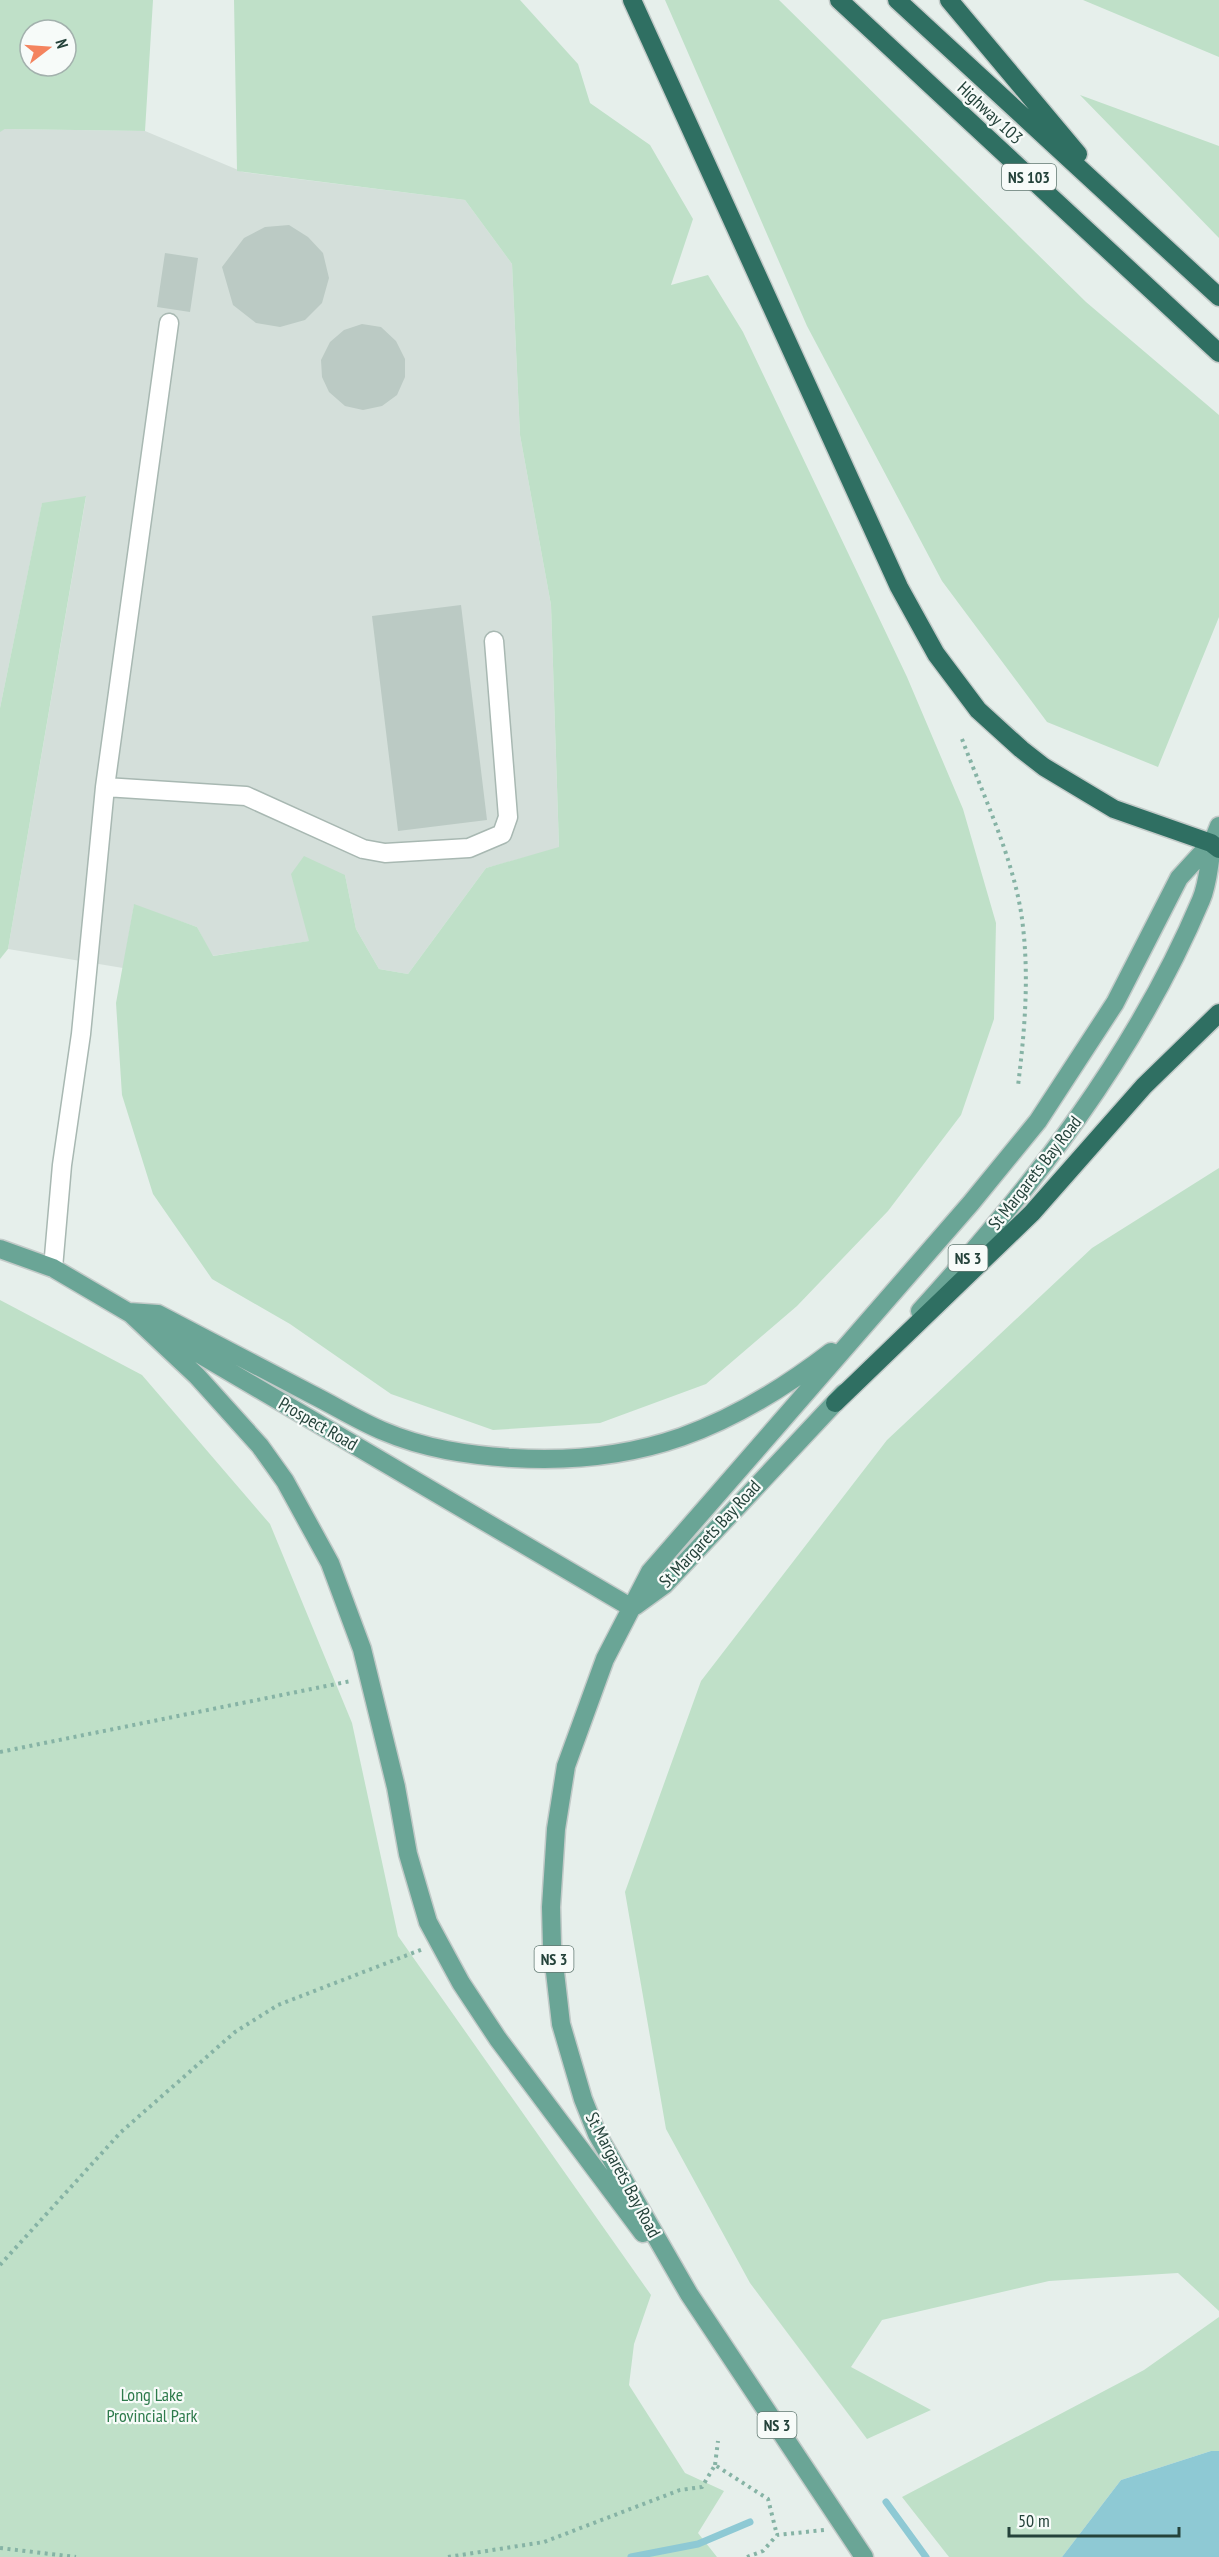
<svg xmlns="http://www.w3.org/2000/svg" width="1219" height="2557" viewBox="0 0 1219 2557" font-family="'PT Sans Narrow',sans-serif">
	<rect width="100%" height="100%" fill="#e6efeb"/>
	<path fill="#d4dfda" d="M5,129l140,2 98,41 222,28 47,64 8,171 31,170 8,243 -73,20 -78,106 -29,-5 -23,-40 -11,-54 -53,-1 18,67 -98,15 -15,-29 -63,-22 -11,63 -115,-19 78,-452 -44,7 -42,204v-577z"/>
	<path fill="#bfe0c8" fill-rule="evenodd" d="M0,0h153l-8,131 -140,-2 -5,3zM30,30h36v36h-36z
		M234,0h286l58,64 12,39 60,42 43,74 -22,66 37,-10 35,57 164,345 56,132 33,114 -2,96 -33,96 -73,96 -91,95 -91,78 -106,39 -107,7 -102,-36 -101,-70 -78,-45 -59,-85 -31,-99 -6,-92 18,-99 63,23 16,29 96,-15 -18,-67 13,-18 41,19 11,54 23,40 29,5 78,-106 73,-21 -8,-242 -31,-170 -8,-171 -47,-64 -228,-29z
		M665,0h114l307,302 133,113v202l-61,150 -111,-45 -105,-141 -135,-255z
		M1083,0h136v57z
		M1080,95l139,51v92z
		M86,496l-78,453 -8,10v-251l42,-205z
		M1219,1168v1143l-41,-38 -129,8 -167,39 -31,47 80,43 -64,29 -117,-156 -84,-154 -41,-237 76,-211 186,-241 205,-192z
		M0,1300l142,75 128,149 82,199 46,213 253,359 -17,49 -5,41 56,88 39,18 -26,42 19,24h-717z
		M1219,2317v134h-8l-90,29 -59,77h-113l-47,-60 242,-127z"/>
	<path fill="#8ec9d4" d="M1211,2451h8v106h-157l59,-77z"/>
	<g fill="none" stroke-linecap="round" stroke-linejoin="round">
		<path stroke="#8ec9d4" stroke-width="7" d="M886,2502l40,55
			M631,2557l67,-13 52,-22"/>
	</g>
	<path fill="#bbcac4" d="M289,225l19,12 15,16 6,25 -7,25 -17,17 -25,7 -24,-4 -23,-18 -11,-38 22,-29 21,-11z
		M165,253l33,5 -8,54 -33,-5z
		M362,324l19,3 15,14 9,18v18l-8,18 -15,11 -19,4 -18,-4 -16,-14 -7,-15 -1,-17 9,-18 14,-12z
		M461,605l26,215 -89,11 -26,-215z"/>
	<g fill="none" stroke-linecap="round" stroke-linejoin="round">
		<g stroke="#a8b8b2" stroke-width="21">
			<path id="minor" d="M105,787l141,9 117,53 22,4 84,-5 33,-14 6,-17 -14,-176
				M53,1268l9,-103 19,-131 24,-247 64,-464"/>
		</g>
		<g stroke="#c2cac8" stroke-width="21">
			<path id="major" d="M0,1249l53,19 579,340
				M920,1311c112,-123 216,-257 281,-411 10,-23 7,-51 18,-74
				M129,1312l68,64 63,70 25,35 45,82 32,86 34,138 12,67 20,68 33,61 37,56 145,194
				M129,1312l29,2c51,27 102,53 153,80 24,12 48,27 72,37 42,18 85,24 129,27 128,8 218,-29 319,-106
				M635,1606l29,-21 180,-192
				M864,2557l-175,-263 -92,-160 -14,-35 -22,-75 -9,-78 -1,-39 5,-78 10,-63 39,-107 45,-87 321,-369 67,-82 77,-118 64,-125 32,-35"/>
		</g>
		<g stroke="#c2cac8" stroke-width="21">
			<path id="highway" d="M632,0l267,587 37,67 42,56 43,39 23,18 70,42 97,34 8,6
				M839,0l380,353
				M897,0l322,297
				M949,0l129,154
				M835,1403l197,-190 112,-127 75,-73"/>
		</g>
		<path stroke="#86b3a5" stroke-width="4" stroke-dasharray="3 4.5" stroke-linecap="butt" d="M962,739c21,56 49,114 59,173 9,59 4,116 -3,174
			M0,1752l351,-71
			M0,2265l121,-133 114,-100 43,-27 145,-56
			M715,2465l3,-24
			M0,2548l76,9
			M448,2557l96,-15 136,-52 22,-3 13,-22 53,34 9,36
			M747,2557l16,-6 14,-16 47,-5"/>
		<use href="#minor" stroke="#fff" stroke-width="18"/>
		<use href="#major" stroke="#6aa596" stroke-width="18"/>
		<use href="#highway" stroke="#2f6f62" stroke-width="18"/>
	</g>
	<g text-anchor="middle" stroke-width="4.5" stroke-linejoin="round" paint-order="stroke">
		<g fill="#f7fbf9" stroke="#637a73" stroke-width="1.5">
			<rect x="1002" y="164" width="54" height="26" rx="4.5"/>
			<rect x="948.5" y="1245" width="39" height="26" rx="4.5"/>
			<rect x="534.5" y="1946" width="39" height="26" rx="4.5"/>
			<rect x="757.5" y="2412" width="39" height="26" rx="4.5"/>
		</g>
		<g font-size="16" font-weight="bold" fill="#24423a">
			<text x="1029" y="183">NS 103</text>
			<text x="968" y="1264">NS 3</text>
			<text x="554" y="1965">NS 3</text>
			<text x="777" y="2431">NS 3</text>
		</g>
		<g font-size="18" fill="#24423a" stroke="#f7fbf9">
			<text transform="translate(990 113) rotate(43)" y="6">Highway 103</text>
			<text transform="translate(1035 1173) rotate(-52)" y="6">St Margarets Bay Road</text>
			<text transform="translate(318 1424) rotate(30)" y="6">Prospect Road</text>
			<text transform="translate(710 1534) rotate(-47)" y="6">St Margarets Bay Road</text>
			<text transform="translate(623 2175) rotate(62)" y="6">St Margarets Bay Road</text>
		</g>
		<g font-size="18" fill="#2d7a4b" stroke="#f7fbf9">
			<text x="152" y="2401">Long Lake<tspan x="152" dy="21">Provincial Park</tspan></text>
		</g>
	</g>
	<g transform="translate(48 48) rotate(73)"><circle r="28" fill="#f7fbf9" stroke="#a3b1ad" stroke-width="1.5"/>
	<path d="M0-4.5L10 22L0 15L-10 22Z" fill="#f4845f"/>
	<text y="-9" font-size="16" font-weight="bold" text-anchor="middle" fill="#24423a">N</text>
	</g>
	<path d="M1009 2527v9h170v-9" fill="none" stroke="#24423a" stroke-width="3"/>
	<text x="1018" y="2527" font-size="18" fill="#24423a" stroke="#f7fbf9" stroke-width="4.5" paint-order="stroke">50 m</text>
</svg>
